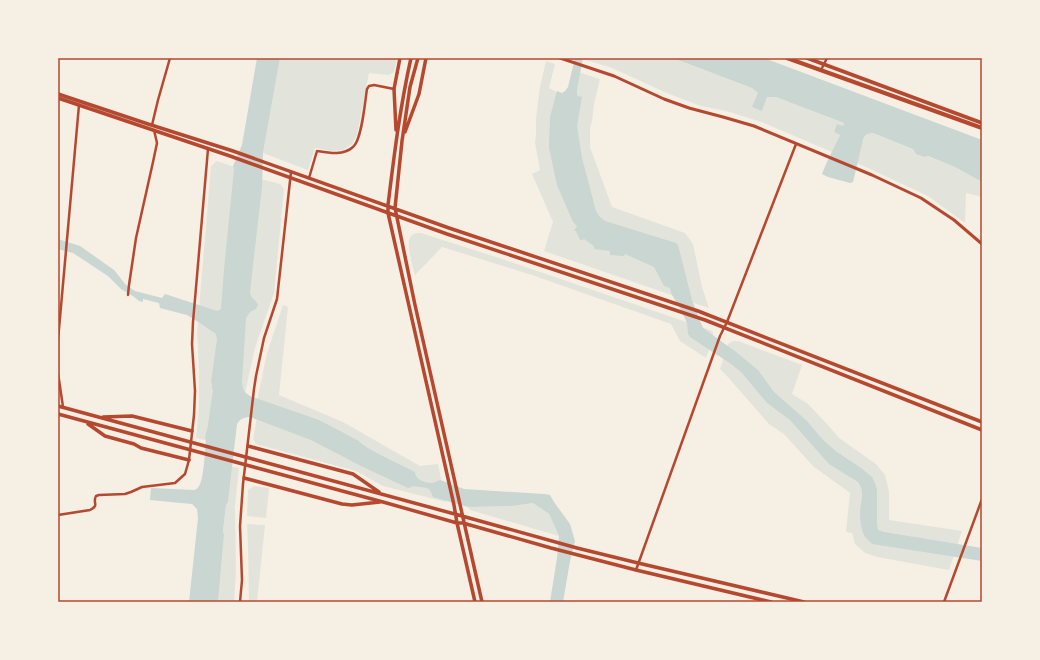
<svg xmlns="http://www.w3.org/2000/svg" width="1040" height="660" viewBox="0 0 1040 660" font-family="Raleway,sans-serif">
	<rect width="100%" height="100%" fill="#f6efe4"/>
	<path fill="#e2e4dc" d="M280,58h117l-3,14 -6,3 -19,-2 -12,62 -5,9 -9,6 -12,1 -16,-3 -7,22 -45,-17z
		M583,58h90l79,30 6,5 4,18 5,-14h9l68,26 -1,3 -9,6 6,3 -8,17 -68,-29 -34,-11 -29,-6 -32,-12 -57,-26 -29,-9z
		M546,61l9,3 -6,24 16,8 13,-24 22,7 -6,25 -2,17 -2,7v19l22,60 73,26 8,11 9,43 7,21 -165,-57 9,-29 -21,-48 8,-4 -5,-27 1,-10v-14l4,-32z
		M869,133h4l40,16 3,5 7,3 4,-1 28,11 27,15v15l-16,-4 -1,30 -37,-27 -71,-33c3,-9 3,-24 12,-30z
		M217,161l23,8 -27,273 -17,-4 3,-31v-36l-2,-39 14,-166z
		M257,178l23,6 4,5 -10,104 -19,55 -10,45h-6z
		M421,233l81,26 208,71 3,2v6l-7,20 -26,-17 -9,-17 -139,-49 -90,-28 -27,28c-2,-8 -10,-33 -4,-39 2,-3 7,-3 10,-3z
		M283,305l5,2 -9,88 64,27 77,44 18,-2 8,38 -63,-16 -27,-15 -100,-27 -3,-5 4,-23 1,-20 9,-43z
		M733,341h5l64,24 -10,29 16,10 19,20 12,14 37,26 9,11 4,17v28l73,11 -13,39 -72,-13 -12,-4 -10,-9 -3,-11 -6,-1 4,-39 -37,-27 -29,-32 -15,-10 -43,-49 -6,-6 8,-25z
		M232,467l7,1 -4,38 1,66 -2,30h-16l6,-67 -1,-4 3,-26 2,-3z
		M254,486l15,2 -3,30 -19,-2 1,-26z
		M533,503l16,11 10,22 -89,-26 -2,-3 43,-1z
		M247,524l18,1 -8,77h-8l-1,-55z"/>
	<path fill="#c9d6d2" d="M257,58h23l-17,95 -1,34 -12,105c1,8 5,6 8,13l-2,4 -6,3 -4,6 -4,65c1,7 2,9 8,13l69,24 40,21c6,8 45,25 56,31 0,7 9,11 16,11 3,0 6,-2 9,-3l24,9 80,5 6,1 4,7 16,22 5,17 -5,20 -7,41h-13l7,-44 2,-22 -10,-22 -16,-11 -21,3 -44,1 -35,-10 -3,-7 -3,-2 -13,-2 -6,2 -45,-21 -52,-27 -61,-23c-6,0 -10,2 -13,7l-9,78 -2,3 -3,26 1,4 -6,67h-29l9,-84 -1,-9 -5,-5 -42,-4 1,-12 43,2c3,-1 3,-1 5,-4 5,-7 6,-37 7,-47l-1,-1 3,-13 5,-35 -1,-1v-5l-1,-2 6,-43 -1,-5 -16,-11 -13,-8 -27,-7 -1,-5 -16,-4v3l-4,-1 -6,-5 -12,-7 -13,-13 -35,-23 -15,-4v-10l22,7 34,24 12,15 9,6 27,7 3,-4 49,16c3,1 5,1 7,-1l3,-40 10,-100 -1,-3 9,-21z
		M575,58h8l-6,32v4l1,2 4,1 -5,29 5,32 14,53 3,5 6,5 71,22 2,2 14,55 8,21 3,7 33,24 22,18 16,22 33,29 16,19 14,12 24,16 11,9 3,6 2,7v34l1,6 6,2 98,16v13l-110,-17c-2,-3 -7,-6 -8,-9 -3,-6 -4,-16 -4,-22 0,-11 6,-21 -2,-31l-29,-18 -39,-44 -23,-17 -25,-30 -11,-9 -41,-27 -2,-3 -1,-11 -6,-13 -10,-17 -1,-5 -6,-2 -10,-19 -29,-13 -1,2 -14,-1v-4l-16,-2v-3l-10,-7 -2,1h-2l-4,-9h-2l3,-5 -4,-4 -16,-37 -8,-37 1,-31 7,-26 5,2 3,-2 3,-4z
		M673,58h91l218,82v42l-27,-15 -27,-11 -4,1 -8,-3 -3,-5 -40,-16c-6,0 -8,2 -10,7l-10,42 -3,1 -22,-6 -6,-3 4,-10 14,-29 -6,-3 3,-8 6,2 1,-3 -68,-26h-9l-5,14 -10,-4 6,-14 -6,-5z"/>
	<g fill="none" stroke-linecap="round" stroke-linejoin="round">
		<path stroke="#b5482f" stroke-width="2.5" d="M821,70l6,-12
			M152,125l6,-25 12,-42
			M309,178l8,-27c12,2 26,5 36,-4 9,-7 12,-46 14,-58l2,-3 5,-1 20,4
			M128,295l1,-10 7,-47 17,-76 4,-19 -3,-13
			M63,407l-5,-34v-33l21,-235
			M58,515l32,-5c10,-5 2,-7 6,-14l3,-1 26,-1 6,-2 11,-5 33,-4 10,-9 4,-14 5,-45 1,-24 -3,-47 1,-22 15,-173
			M636,570l84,-234 7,-14 69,-178
			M240,602l2,-22 -2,-54 3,-42 11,-95 2,-13 8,-38 13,-39 14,-127
			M944,602l38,-103"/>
		<path stroke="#b5482f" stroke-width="3" d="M560,58l54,18 50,23 25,9 34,9 31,9 118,49 49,23 33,22 28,24"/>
		<path stroke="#b5482f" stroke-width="3.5" d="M411,58c-11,49 -17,98 -23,147v8l66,292 3,18 18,79
			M418,58l-8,29 -8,54 -7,67 20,97 67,297
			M58,94l90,30 85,27 216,77 249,83 284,111
			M58,98l172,58 217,78 258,86 277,110
			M396,130l-2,-41 6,-31
			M405,132l14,-38 7,-36
			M58,406l404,110 115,32 61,15 166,39
			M58,414l325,88 74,21h6l88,25 85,22 135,32
			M103,417l29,-1 60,15
			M88,424l17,12 29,8 7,4 48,12
			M248,446l105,28 26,18
			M244,478l98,26 10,1 28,-3"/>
		<path stroke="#b5482f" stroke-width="4" d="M787,58l195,70
			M807,58l175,65"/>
	</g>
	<rect width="1040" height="660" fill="none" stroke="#f6efe4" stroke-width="118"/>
	<rect x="59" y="59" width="922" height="542" fill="none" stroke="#b5482f" stroke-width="1.5"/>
</svg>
